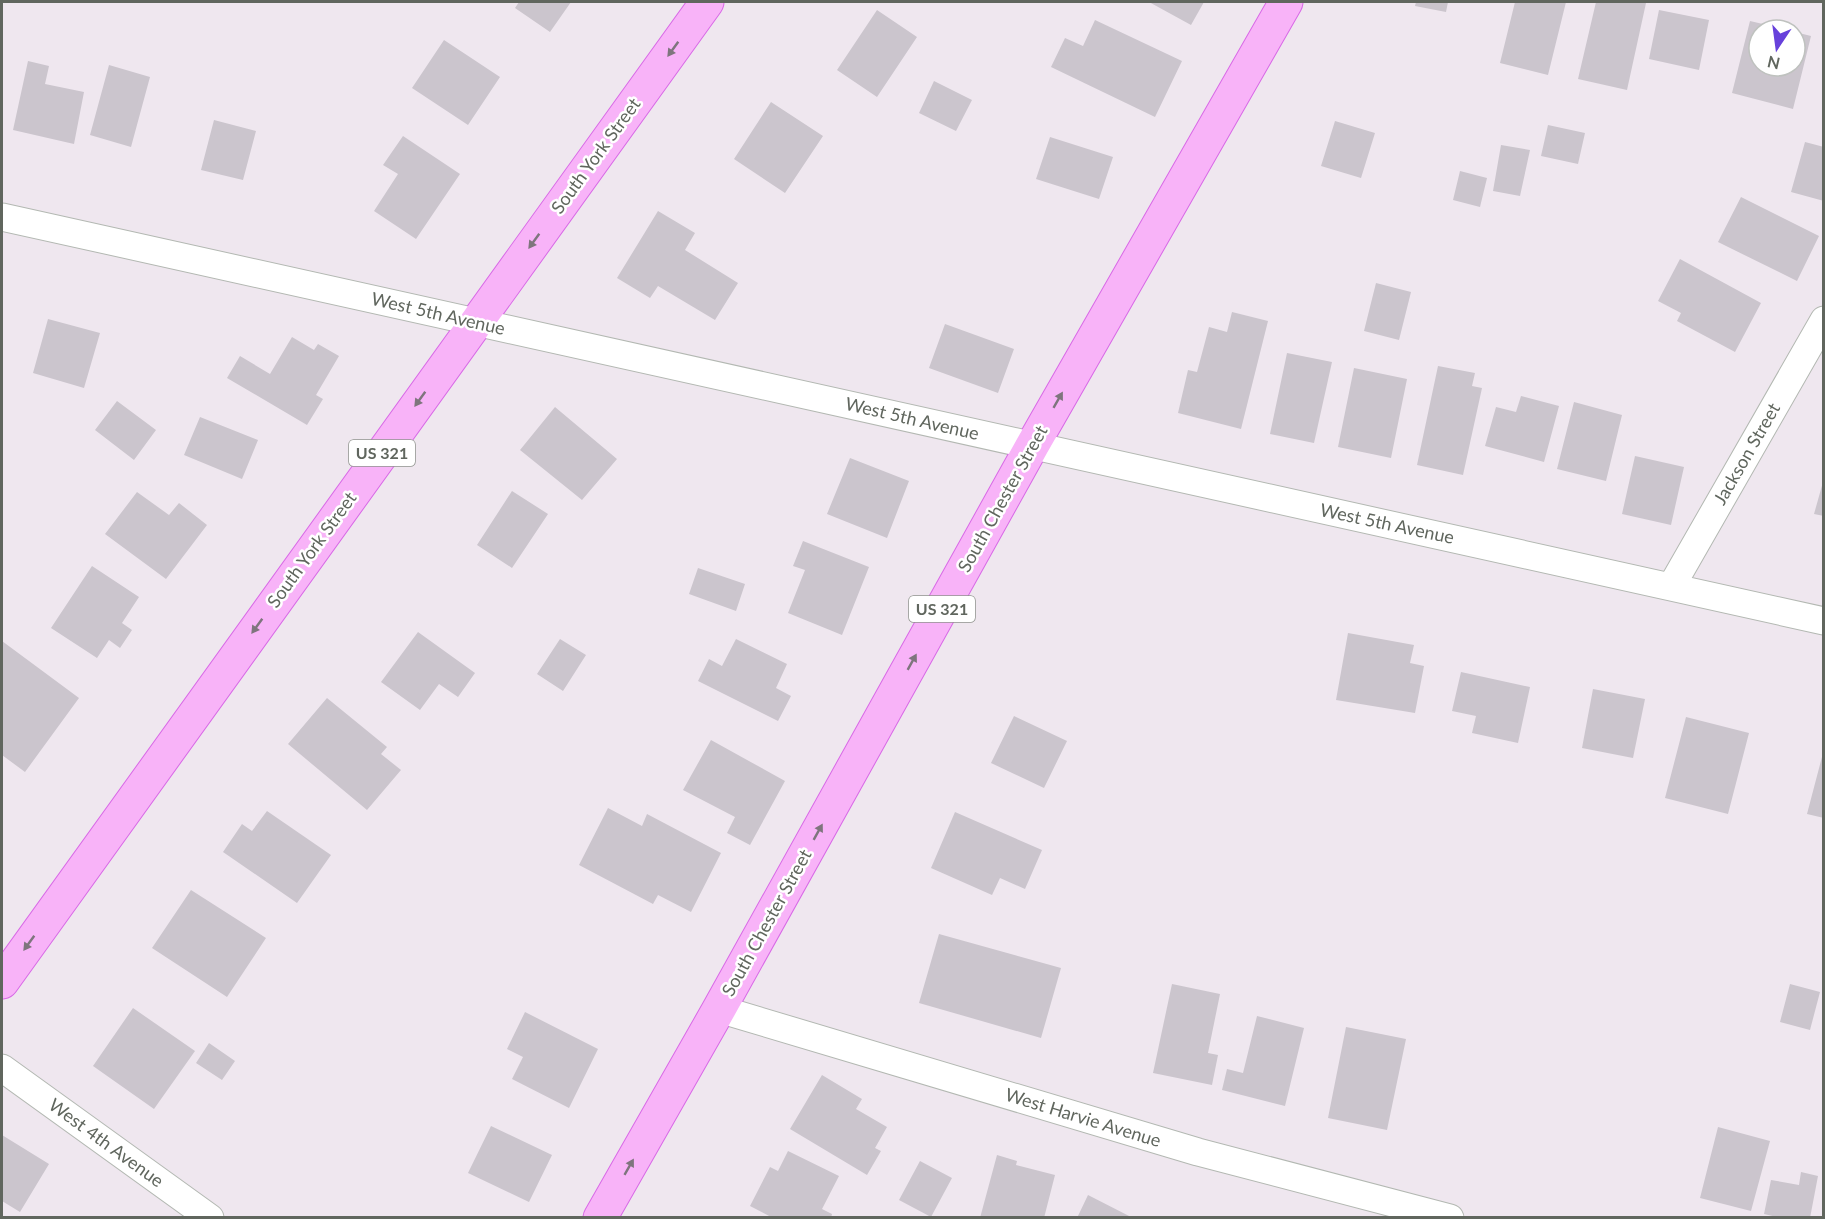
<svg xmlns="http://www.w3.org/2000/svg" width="1825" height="1219" viewBox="0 0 1825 1219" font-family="Lato,sans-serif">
	<rect width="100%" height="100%" fill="#efe7ef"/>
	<path fill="#cbc5cd" d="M519,2h52l-21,30 -35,-24z
		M1149,2h55l-13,23z
		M1416,2h32l-2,10 -31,-6z
		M1515,2h51l-18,73 -48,-12z
		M1596,2l50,1 -19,87 -49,-11z
		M877,10l40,27 -40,60 -40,-27z
		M1659,10l50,10 -10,50 -50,-11z
		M1095,20l87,41 -27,56 -104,-50 14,-29 18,8z
		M1750,21l34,8 -25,1v36h36v-34l16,4 -18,73 -61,-16z
		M444,40l56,37 -32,48 -56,-37z
		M28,61l21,5 -4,18 39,8 -10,52 -61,-14z
		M109,65l41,12 -19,70 -41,-12z
		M934,81l38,19 -16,31 -37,-18z
		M771,102l52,34 -38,57 -51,-34z
		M214,120l42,11 -13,49 -42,-10z
		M1335,121l40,12 -14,45 -40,-12z
		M1548,125l37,8 -7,31 -37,-8z
		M403,136l57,38 -44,65 -42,-28 24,-37 -15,-9z
		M1050,137l63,20 -14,42 -63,-20z
		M1805,142l19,5v54l-33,-9z
		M1501,145l29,5 -10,46 -27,-5z
		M1460,171l27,7 -7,29 -27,-7z
		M1741,197l78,39 -22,45 -79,-39z
		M658,211l37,22 -10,17 53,33 -23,37 -57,-34 -8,12 -33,-20z
		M1680,259l81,44 -26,49 -58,-31 4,-8 -23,-12z
		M1376,283l35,9 -12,48 -35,-9z
		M1232,312l36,9 -27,108 -63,-16 10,-43 9,2 12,-45 18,5z
		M48,319l52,14 -16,55 -51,-15z
		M945,324l69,25 -16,44 -69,-25z
		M292,337l22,13 4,-6 21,12 -23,39 7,4 -16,26 -80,-47 13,-22 30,18z
		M1287,353l45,9 -18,81 -44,-9z
		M1438,366l37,7 -3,13 10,2 -19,87 -46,-10z
		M1354,368l53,11 -16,79 -53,-11z
		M1521,396l38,10 -15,56 -59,-16 11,-39 20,5z
		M117,401l39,29 -22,30 -39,-30z
		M1574,402l48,13 -16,66 -49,-12z
		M555,407l62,52 -35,41 -62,-50z
		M200,417l58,23 -16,39 -58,-24z
		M1635,456l49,11 -13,58 -49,-11z
		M850,458l59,23 -22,57 -60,-24z
		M1823,482h1v34l-10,-2z
		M512,491l36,23 -36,54 -35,-23z
		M137,492l32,23 10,-12 28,22 -41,54 -61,-45z
		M803,541l66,26 -27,68 -54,-22 17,-43 -12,-4z
		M92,566l47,31 -17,26 10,7 -12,18 -11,-8 -12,18 -46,-30z
		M698,568l47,16 -9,27 -47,-17z
		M418,632l57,41 -17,24 -19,-13 -19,26 -39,-28z
		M1348,633l66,12 -4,18 14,3 -9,47 -79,-13z
		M560,639l26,16 -23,36 -26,-17z
		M736,639l51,25 -11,24 15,8 -13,25 -80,-40 11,-22 13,7z
		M2,641l77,57 -54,74 -23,-17z
		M1461,672l69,15 -12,56 -46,-10 4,-17 -24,-5z
		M1593,689l52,10 -12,59 -51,-10z
		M327,698l60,49 -6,7 20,16 -34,40 -79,-66z
		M1014,716l53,25 -23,47 -53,-25z
		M1686,717l63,16 -21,81 -63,-16z
		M711,740l74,41 -35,64 -23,-12 8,-16 -52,-27z
		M1823,753h1v65l-17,-4z
		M608,808l34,18 5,-12 74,39 -30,59 -33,-17 -5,9 -74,-39z
		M267,811l64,44 -34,48 -74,-51 19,-28 10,7z
		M955,812l87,38 -17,39 -25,-11 -8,17 -61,-27z
		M191,890l75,48 -39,59 -75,-49z
		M939,934l122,34 -20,70 -122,-35z
		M1172,984l48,10 -12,59 10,2 -6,30 -59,-12z
		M1790,984l30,8 -10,38 -30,-8z
		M133,1008l62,43 -41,58 -61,-43z
		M525,1012l73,37 -29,59 -57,-29 11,-22 -16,-8z
		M1257,1016l47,12 -19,78 -63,-16 5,-21 16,4z
		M1346,1027l60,12 -19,91 -59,-12z
		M209,1043l26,18 -13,19 -26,-17z
		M822,1075l40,24 -6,10 31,18 -12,21 6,3 -14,24 -77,-46z
		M491,1126l61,29 -23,47 -61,-29z
		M1718,1127l52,14 -19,70 -51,-13z
		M2,1135l47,29 -29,48 -18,-11z
		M788,1151l51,25 -17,33 10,5 -1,4h-58l-23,-12 20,-39 8,4z
		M997,1155l20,6 -1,4 39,10 -11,43h-64z
		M920,1161l32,17 -21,39 -32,-17z
		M1801,1172l17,4 -8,42h-29l-17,-4 7,-34 28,5z
		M1088,1195l45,23h-56z"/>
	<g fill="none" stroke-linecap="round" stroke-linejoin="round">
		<g stroke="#b3b8b2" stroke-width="29">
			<path id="street" d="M2,217l1822,404
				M1671,587l153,-267
				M719,1009l479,143 252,66
				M2,1068l208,150"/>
		</g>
		<g stroke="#d869e6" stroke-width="35">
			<path id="primary" d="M2,982l705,-980
				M600,1218l119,-209 313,-563 254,-444"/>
		</g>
		<use href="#street" stroke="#fff" stroke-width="27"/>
		<use href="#primary" stroke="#f8b3f8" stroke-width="33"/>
	</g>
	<defs><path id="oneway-solid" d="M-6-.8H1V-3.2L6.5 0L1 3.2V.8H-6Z" transform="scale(1.5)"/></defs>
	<g fill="#7e757d">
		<use href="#oneway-solid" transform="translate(673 49) rotate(126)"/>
		<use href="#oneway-solid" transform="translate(534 241) rotate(126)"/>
		<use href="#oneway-solid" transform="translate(420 399) rotate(126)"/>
		<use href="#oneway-solid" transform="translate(1058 400) rotate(-60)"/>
		<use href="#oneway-solid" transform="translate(257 626) rotate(126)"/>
		<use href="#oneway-solid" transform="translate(912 662) rotate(-61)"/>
		<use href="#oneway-solid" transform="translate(818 832) rotate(-61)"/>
		<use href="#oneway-solid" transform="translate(29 943) rotate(126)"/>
		<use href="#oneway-solid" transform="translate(629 1167) rotate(-60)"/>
	</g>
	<g text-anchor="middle" stroke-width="5" stroke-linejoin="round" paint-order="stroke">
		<g fill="#fff" stroke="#90948e" stroke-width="1.5">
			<rect x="349" y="440" width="66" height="26" rx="4.5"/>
			<rect x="909" y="596" width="66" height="26" rx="4.5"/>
		</g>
		<g font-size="16" font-weight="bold" fill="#60665e">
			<text x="382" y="459">US 321</text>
			<text x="942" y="615">US 321</text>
		</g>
		<g font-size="18" fill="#60665e" stroke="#fff">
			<text transform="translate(596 156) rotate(-54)" y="6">South York Street</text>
			<text transform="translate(438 314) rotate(13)" y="6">West 5th Avenue</text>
			<text transform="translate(912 419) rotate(13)" y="6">West 5th Avenue</text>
			<text transform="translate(1747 454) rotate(-60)" y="6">Jackson Street</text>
			<text transform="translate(1003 499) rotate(-61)" y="6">South Chester Street</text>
			<text transform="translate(1387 524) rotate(12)" y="6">West 5th Avenue</text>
			<text transform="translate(312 550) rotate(-54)" y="6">South York Street</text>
			<text transform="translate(767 923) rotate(-61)" y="6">South Chester Street</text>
			<text transform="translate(1083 1118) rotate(17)" y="6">West Harvie Avenue</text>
			<text transform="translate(106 1143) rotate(36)" y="6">West 4th Avenue</text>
		</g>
	</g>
	<rect width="1825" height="1219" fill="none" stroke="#60665e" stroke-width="6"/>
	<g transform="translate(1777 48) rotate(193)"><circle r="28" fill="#ffffff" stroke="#bfc2bf" stroke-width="1.5"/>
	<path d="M0-4.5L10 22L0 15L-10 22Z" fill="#6741db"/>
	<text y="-9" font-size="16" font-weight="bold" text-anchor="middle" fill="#60665e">N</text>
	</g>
</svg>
